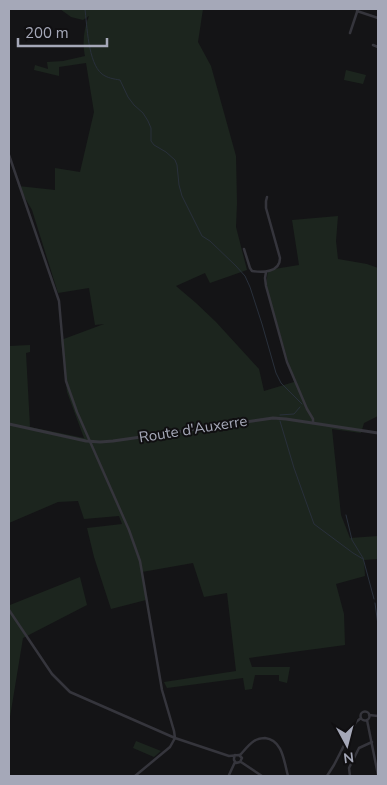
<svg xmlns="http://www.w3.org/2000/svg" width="387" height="785" viewBox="0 0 387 785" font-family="'Nunito Sans',sans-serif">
	<rect width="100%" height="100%" fill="#141416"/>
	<path fill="#1c251e" d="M60,9h143l-5,33 13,24 25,90 1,47 -1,24 11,43 -37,13 -5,-10 -29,13 20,17 20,19 43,47 5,22 30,-9 -28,-97 2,-15 31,-5 -7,-45 46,-4 -2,25 2,18 29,5 11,4v148l-14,7 -3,10 -29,-4 9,86 9,23 28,-2v23l-14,1 1,16 -29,8 8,30 1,31 -96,13 3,9h38l-3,16 -8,-2v-6h-24l-3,14 -7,1 -2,-12 -76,10 -3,-6 72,-11 -9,-78 -23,4 -11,-34 -51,9 4,28 -35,9 -17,-52 -7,-29 35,-4 -3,-8 -35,3 -6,-18 -20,1 -49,21v-177l21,-1v7l-4,1 4,74 54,11 -17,-46 -6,-52 43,-16 -9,1 -6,-37 -31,5 -26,-83 -14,-24 37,4v-22l25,4 14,-60 -8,-49 -27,4v9l-25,-6 1,-5 13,4 -1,-7 16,-1 22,-5c-3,-13 -1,-28 4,-40l-6,4 -12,-3z
		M346,70l20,5 -3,9 -19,-4z
		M80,577l7,28 -64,33 -14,85v-116l1,-2z
		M136,741l25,10 -7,6 -21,-9z"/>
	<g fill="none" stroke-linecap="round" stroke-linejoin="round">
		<path stroke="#29303b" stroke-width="1" d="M85,9c2,16 3,54 17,65 5,4 12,5 18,6l8,17 6,8 9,8 5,8 3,7v13l3,4 12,7 9,8 2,5 2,20 3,11 20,40 8,5 26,25 9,10 5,11 12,37 14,49 5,10 21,21
			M280,415l14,-1 6,-7
			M280,421l14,47 20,56 39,29 10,6
			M346,515l6,25 11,18 11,41
			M375,603l3,22"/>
		<path stroke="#35353c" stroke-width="2.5" d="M357,11l21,7
			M350,33l8,-24
			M373,45l5,2
			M9,155l50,146 7,80 11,31 52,118 11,31 22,129 12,41 1,7
			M244,249l6,19 2,3c11,2 28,1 28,-13l-14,-50v-7l1,-4
			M266,272l-1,6 1,8 21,76 20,47 6,10v4
			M9,610l43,64 18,18 105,46 54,18 10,-1 3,3 -2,4 -4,1 -2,-3v-2l1,-3
			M360.5 716a4.5 4.5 0 1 1 9 0a4.5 4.5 0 1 1-9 0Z
			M369,715l9,1
			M367,720l11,55
			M240,755c4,-4 8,-10 14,-14 3,-2 7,-3 11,-3 18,2 19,24 23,38
			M241,762l21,14
			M229,775l6,-13
			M135,776l35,-29 5,-9
			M327,776l7,-11 22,-43 5,-4
			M350,776l-1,-8 10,-20 13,-6"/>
		<path stroke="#35353c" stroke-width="3" d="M9,424l77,17 14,1 13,-1 160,-23 13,1 92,14"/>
	</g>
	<g text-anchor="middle" stroke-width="4" stroke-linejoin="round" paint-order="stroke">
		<g font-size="15" fill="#a5a8b8" stroke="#100f11">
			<text transform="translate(193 429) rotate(-9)" y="5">Route d'Auxerre</text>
		</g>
	</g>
	<rect width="387" height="785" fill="none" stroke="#a5a8b8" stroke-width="20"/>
	<g transform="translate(347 745) rotate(173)" stroke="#100f11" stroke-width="4" paint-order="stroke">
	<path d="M0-4L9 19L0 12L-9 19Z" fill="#a5a8b8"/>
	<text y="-8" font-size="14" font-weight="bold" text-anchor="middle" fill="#a5a8b8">N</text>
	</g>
	<path d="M18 38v8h89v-8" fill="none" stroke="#a5a8b8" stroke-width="2.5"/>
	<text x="25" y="38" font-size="15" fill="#a5a8b8" stroke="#100f11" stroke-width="4" paint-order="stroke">200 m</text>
</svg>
